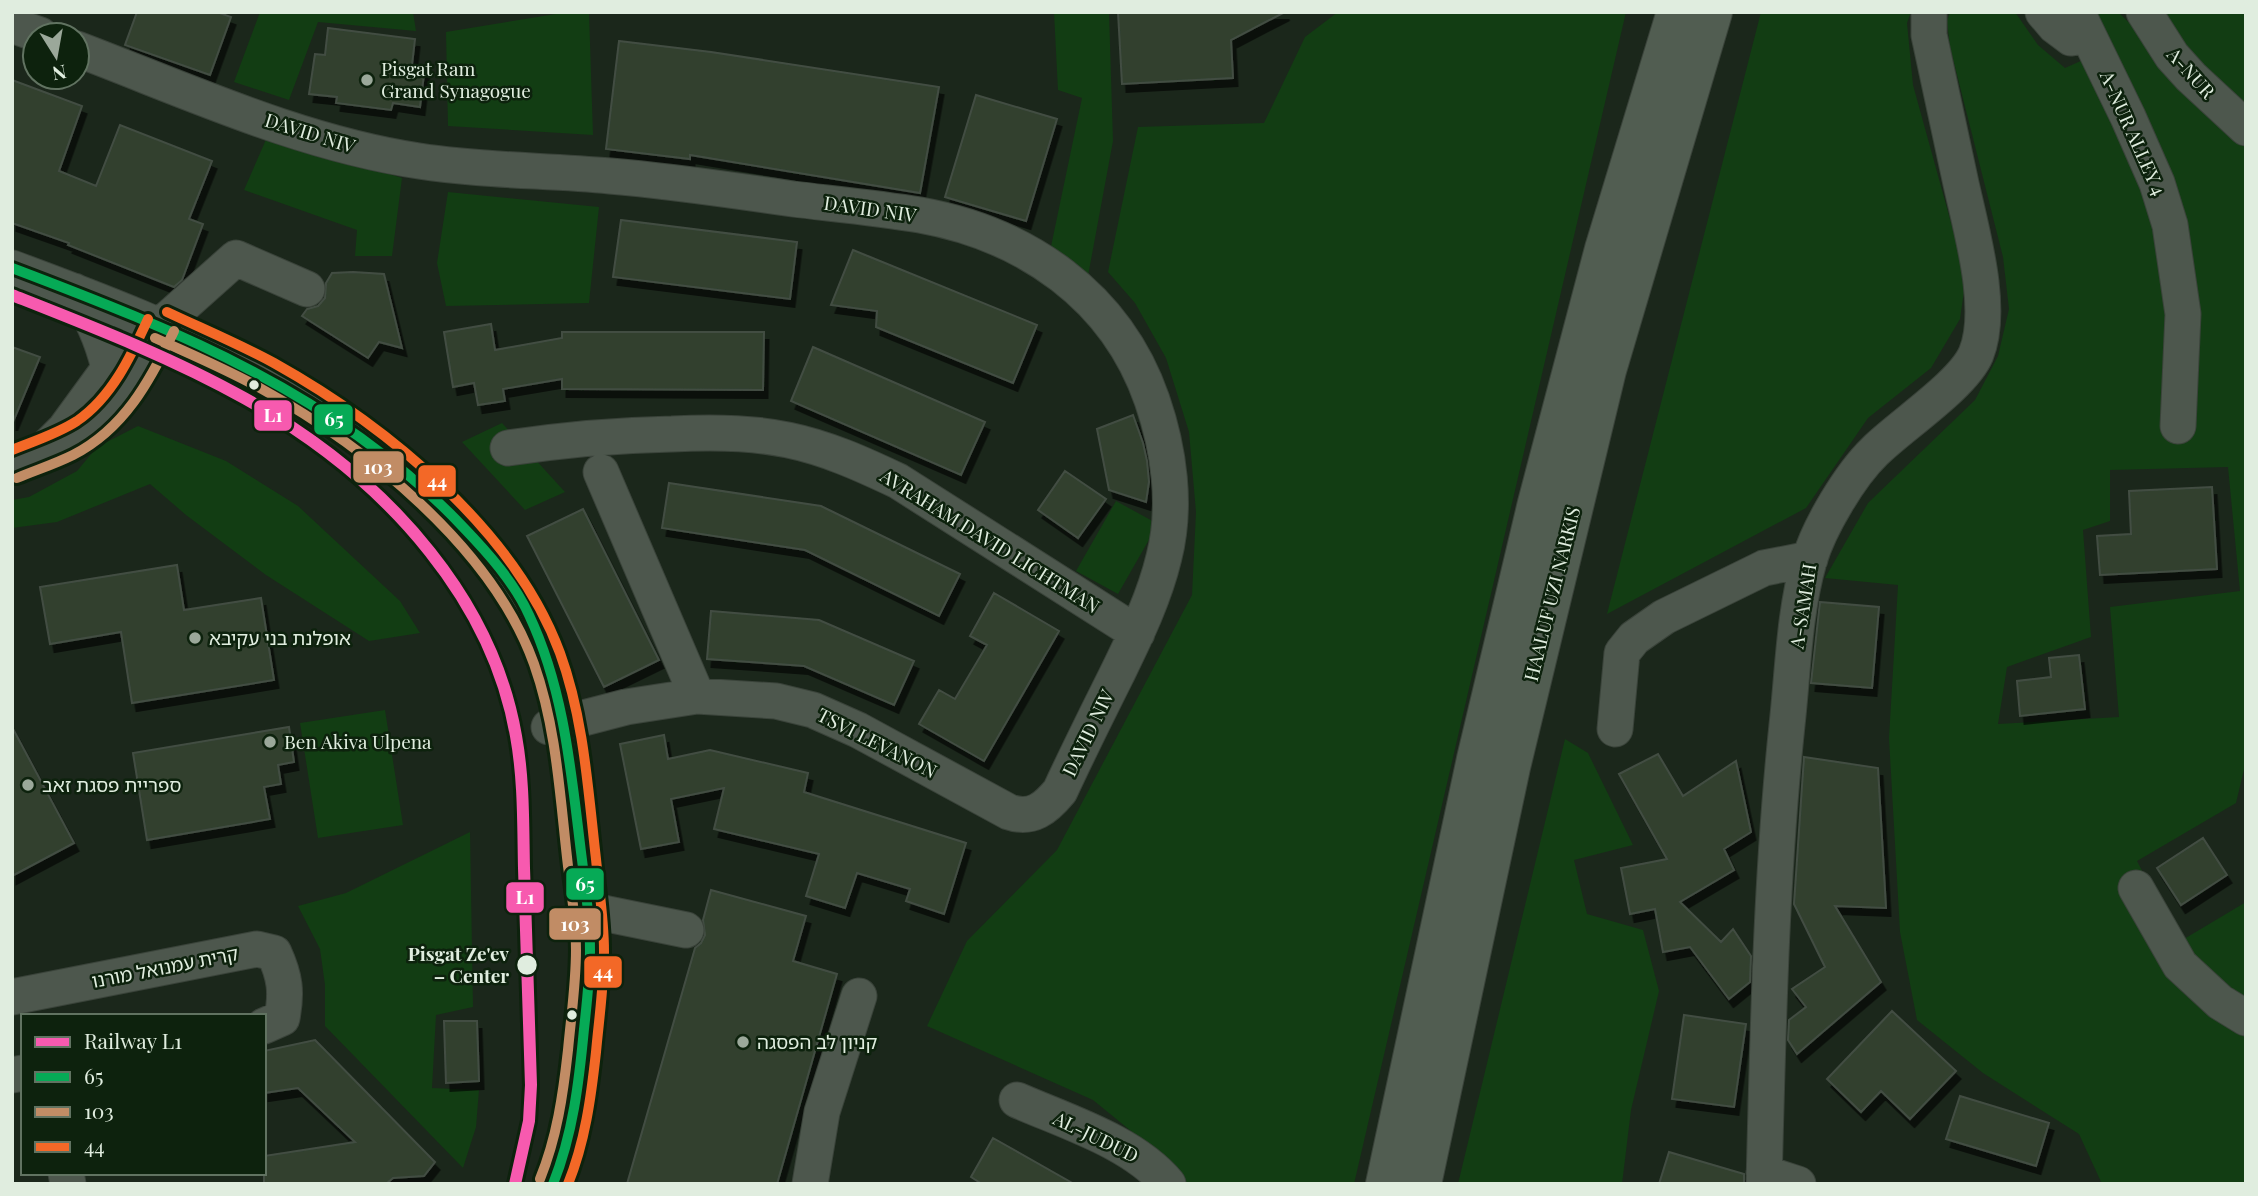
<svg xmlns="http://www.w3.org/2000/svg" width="2258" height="1196" viewBox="0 0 2258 1196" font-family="'Playfair Display','Noto Sans Hebrew',serif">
	<defs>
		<filter id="shadow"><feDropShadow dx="4.5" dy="8" stdDeviation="0" flood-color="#0009"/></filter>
	</defs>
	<rect width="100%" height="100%" fill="#1b271b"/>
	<path fill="#123d13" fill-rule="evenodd" d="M260,12h153l3,19 -98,-9 -29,78 -55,-18z
		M568,12h21l4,123 -145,-9 -2,-94z
		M1054,12h55l4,129 -25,135 -39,-20 33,-158 -24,-8z
		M1338,12h288l-272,1172h-177l-35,-44 -49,-40 -166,-74 40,-85 90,-91 135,-255 4,-83 -7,-80 -23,-74 -31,-55 -27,-31 30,-145 126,-4 41,-86z
		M1761,12h150l-4,11 6,62 53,192 -6,42 -29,49 -63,50 -62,90 -199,106z
		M1950,12h65l23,33 27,23 36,-16 -4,-40h21l128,124v625l-10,42 -99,58 42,81 67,-40v282h-144l-23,-50 -96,-61 -66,-53 -17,-88 -11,-194 9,-153 -73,-7 43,-75 107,-103 23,-44 11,-47 -6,-52 -53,-210 -3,-26zM2228,467l12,124 -130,16 9,110 -121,7 9,-57 84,-30 -8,-107 27,-9v-51z
		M2128,12h118v122z
		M268,135l134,43 -10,78h-37l2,-26 -113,-40z
		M448,192l151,15 -10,96 -143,3 -9,-43z
		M502,423l63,69 -40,18 -63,-68z
		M138,426l88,35 72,45 102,95 20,32 -51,8 -103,-66 -80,-60 -36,-31 -93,38 -45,6v-28l17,-3 48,-26 20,-24z
		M1116,501l42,23 -40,70 -42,-23z
		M385,710l18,115 -85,13 -18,-115z
		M1565,739l23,14 45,92 -59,15 13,54 56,16 16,61 -28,119 -9,74h-164z
		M470,832l3,175 -37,8 -4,73 47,2 -3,37 -13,41 -138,-142v-41l-5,-36 -22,-43 48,-13z"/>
	<path fill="#30402f" stroke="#434d43" stroke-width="2" filter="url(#shadow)" d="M137,12h80l14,5 -21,58 -85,-30z
		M1118,12h167l-54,28 2,38 -111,6z
		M328,28l87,11 -3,26 13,1 -5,41 -27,-4 -2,7 -55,-7 1,-6 -28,-3 6,-40 10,1z
		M619,41l92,11 228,35 -19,106 -230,-38v4l-84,-10z
		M12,80l70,26 -23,65 37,15 24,-61 92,36 -23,58 14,5 -21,56 -8,7 -106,-42 1,-2 -57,-20z
		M976,95l81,24 -31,102 -81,-24z
		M621,220l176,22 -7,57 -177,-22z
		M853,250l184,75 -24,58 -137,-56 1,-16 -46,-6z
		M353,272l31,2 18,74 -23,-6 -11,16 -66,-42 5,-7 11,-3 7,-8 1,-15 6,-10z
		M491,324l4,26 67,-12v-6h202l-1,58 -201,-1v-10l-59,10 2,12 -27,4 -4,-22 -21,4 -9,-55z
		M12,347l28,10 -27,65h-1z
		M813,347l172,75 -24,53 -170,-74z
		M1133,415l10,28 4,18 2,21 -3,20 -37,-12 -12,-61z
		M1065,471l41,28 -28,39 -40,-28z
		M669,483l152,23 139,68 -21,42 -134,-66 -143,-22z
		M2212,487l5,82 -117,6 -3,-39 34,-2 -2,-43z
		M583,509l76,151 -55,27 -77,-151z
		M177,565l7,45 77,-12 13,82 -142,23 -11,-71 -71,12 -10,-57z
		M994,593l65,38 -75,130 -65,-37 20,-34 16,9 32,-54 -17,-9z
		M1820,602l59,5 -7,81 -61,-5z
		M711,611l108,9 95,41 -20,44 -90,-39 -97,-7z
		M2079,655l6,54 -65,7 -3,-35 34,-4 -2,-19z
		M12,727l62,116 -62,33z
		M289,727l5,35 -16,3 3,19 -17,3 6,32 -123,21 -14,-87z
		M664,735l4,24 42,-9 98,23 -4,19 162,51 -22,71 -38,-13 4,-12 -53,-16 -12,35 -39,-12 13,-42 -105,-25 10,-41 -53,11 8,43 -38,7 -21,-105z
		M1658,754l25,42 53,-35 15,71 -27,17 10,21 -54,32 41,40 12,-13 18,27 -1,26 -21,17 -39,-52 -27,5 -8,-43 -25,5 -9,-46 46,-9 -48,-85z
		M1804,757l74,11 8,140 -51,-2 46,76 -84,72 -9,-14 1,-20 17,-13 -14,-18 33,-22 -31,-63z
		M2203,838l24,37 -46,30 -24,-37z
		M711,890l95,26 -13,45 44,13 -60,210h-150l68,-236 6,-5 4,-8 -2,-15z
		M1892,1011l64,60 -46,48 -29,-28 -20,21 -34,-33z
		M1684,1015l62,9 -12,83 -62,-8z
		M444,1021h33l2,60 -33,2z
		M315,1040l120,122 -11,14 -31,2 -7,6h-122v-28l91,-14 -57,-54 -34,5v-42z
		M1960,1096l89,27 -13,43 -90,-27z
		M993,1138l81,46h-92l-11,-7z
		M1669,1152l75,22v10h-85z"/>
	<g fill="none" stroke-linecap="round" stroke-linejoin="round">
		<g stroke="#3a433a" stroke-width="37">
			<path id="minor" d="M2043,12l12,14 16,12 17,-3
				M2077,12l51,105 29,66 13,42 13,89 -5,112
				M2144,12l28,44 19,21 55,51
				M12,25l28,10
				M77,49c111,42 223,94 342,112 63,10 128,9 191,15 61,5 122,14 183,23 42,5 85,9 127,16 106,19 196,81 232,185 17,49 25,106 12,157 -10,42 -29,80 -48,119 -19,38 -38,76 -56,115 -14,17 -28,29 -51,21l-151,-82 -45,-20 -37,-9 -79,-5 -71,11 -77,20
				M12,268c170,63 349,134 468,277 17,22 37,44 49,70 37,79 42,157 53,243 3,31 7,61 8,91 0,35 -5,70 -8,104 -5,45 -11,89 -29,131
				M74,291c18,24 28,48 35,77
				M508,448c54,-8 108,-13 164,-14 38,-2 79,-2 116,6 39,8 74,24 110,41l239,152
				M43,451l22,-22 54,-74 14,-12 28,-18 75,-67 71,31
				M12,465c18,-8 37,-14 55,-23 50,-23 70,-67 93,-114
				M601,472l96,224
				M1615,729l7,-76 12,-15 30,-21 100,-49 46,-9
				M2136,888l44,77 40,37 26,16
				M588,910l98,20
				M12,997l245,-48 17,4c11,24 13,39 8,65l-18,8
				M12,1075l11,-2
				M1017,1100c50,22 116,42 151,84
				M66,1173l2,11
				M1764,1173l34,11
				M810,1184l12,-72 37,-116
				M1764,1184c4,-154 7,-307 23,-459 6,-54 7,-112 22,-164 10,-34 41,-86 66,-110 25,-25 88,-66 101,-97 19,-46 -6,-128 -16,-175 -10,-48 -21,-96 -31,-144v-23"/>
		</g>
		<g stroke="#3a433a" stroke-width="40">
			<path id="highway" d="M1385,1184l91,-425 61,-256 67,-254 72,-237
				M1422,1184l89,-417 96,-397 106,-358"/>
		</g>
		<use href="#minor" stroke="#4d574d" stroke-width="35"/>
		<use href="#highway" stroke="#515d51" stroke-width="38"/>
		<g stroke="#0d220d" stroke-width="16">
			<path id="bus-1" d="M12,268c166,63 327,127 451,259 25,26 51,55 66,88 35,74 42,156 52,237 4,32 9,65 9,98 0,26 -3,52 -6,79 -5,53 -11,105 -31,155"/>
		</g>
		<g stroke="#0d220d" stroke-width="16">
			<path id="bus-2" d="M155,338c35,16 71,31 105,50 105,58 232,159 274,276 23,65 26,134 34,202 4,28 8,56 8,84 0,34 -5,67 -8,100 -5,45 -11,87 -28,129
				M17,478c19,-8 38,-14 56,-23 51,-26 77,-74 101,-124"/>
		</g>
		<g stroke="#0d220d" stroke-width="16">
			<path id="bus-3" d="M167,312c36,17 72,32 107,51 111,62 241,167 286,290 24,66 28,137 36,206 3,31 8,61 8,92 0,34 -5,68 -8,101 -5,46 -11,90 -28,132
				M12,450c22,-9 45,-16 65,-29 35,-24 54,-65 71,-102"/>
		</g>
		<use href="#bus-1" stroke="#06aa56" stroke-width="10"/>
		<use href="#bus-2" stroke="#c18c65" stroke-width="10"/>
		<use href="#bus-3" stroke="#f36827" stroke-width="10"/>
		<g stroke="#0d220d" stroke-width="18">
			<path id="rail-1" d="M12,295c157,62 310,120 418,257 43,54 74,115 86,184 8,44 7,88 8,132 2,73 5,145 7,217l-2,36 -14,63"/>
		</g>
		<use href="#rail-1" stroke="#f75aaf" stroke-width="12"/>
	</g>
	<g fill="#9ba89a" stroke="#0d220d" stroke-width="2.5">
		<circle cx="367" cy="80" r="7"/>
		<circle cx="195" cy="638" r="7"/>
		<circle cx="270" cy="742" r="7"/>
		<circle cx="28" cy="785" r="7"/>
		<circle cx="743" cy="1042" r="7"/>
	</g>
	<g fill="#e0eddf" stroke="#0d220d" stroke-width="2.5">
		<circle cx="254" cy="385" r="6"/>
		<circle cx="527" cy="965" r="11"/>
		<circle cx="572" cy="1015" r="6"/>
	</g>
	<g text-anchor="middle" stroke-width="5" stroke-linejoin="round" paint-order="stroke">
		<g font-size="19" fill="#e0eddf" stroke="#0d220d" text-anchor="start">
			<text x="381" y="76">Pisgat Ram<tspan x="381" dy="22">Grand Synagogue</tspan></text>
			<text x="209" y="645">אופלנת בני עקיבא</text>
			<text x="284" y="749">Ben Akiva Ulpena</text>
			<text x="42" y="792">ספריית פסגת זאב</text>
			<text x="757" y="1049">קניון לב הפסגה</text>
		</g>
		<g font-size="19" fill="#e0eddf" stroke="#0d220d">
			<text transform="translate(2191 73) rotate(48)" y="7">A-NUR</text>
			<text transform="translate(310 133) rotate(17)" y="7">DAVID NIV</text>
			<text transform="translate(2133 133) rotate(66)" y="7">A-NUR ALLEY 4</text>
			<text transform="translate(870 209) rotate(8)" y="7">DAVID NIV</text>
			<text transform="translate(990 541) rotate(32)" y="7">AVRAHAM DAVID LICHTMAN</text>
			<text transform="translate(1552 594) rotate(-76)" y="7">HAALUF UZI NARKIS</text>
			<text transform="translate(1803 606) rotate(-81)" y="7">A-SAMAH</text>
			<text transform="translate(1088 733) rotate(-64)" y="7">DAVID NIV</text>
			<text transform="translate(877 743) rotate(27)" y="7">TSVI LEVANON</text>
			<text transform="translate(165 967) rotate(-11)" y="7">קרית עמנואל מורנו</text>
			<text transform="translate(1096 1137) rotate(26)" y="7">AL-JUDUD</text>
		</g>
		<g font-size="19" font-weight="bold" fill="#e0eddf" stroke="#0d220d" text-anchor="end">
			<text x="509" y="961">Pisgat Ze'ev<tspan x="509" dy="22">– Center</tspan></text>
		</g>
	</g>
	<g stroke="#0d220d" stroke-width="2.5">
		<rect x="253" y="399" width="40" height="33" rx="7" fill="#f75aaf"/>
		<rect x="313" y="403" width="41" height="33" rx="7" fill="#06aa56"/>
		<rect x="352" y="450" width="53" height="34" rx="7" fill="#c18c65"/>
		<rect x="417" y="464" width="40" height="34" rx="7" fill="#f36827"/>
		<rect x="565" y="867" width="40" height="34" rx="7" fill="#06aa56"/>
		<rect x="505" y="881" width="40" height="33" rx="7" fill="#f75aaf"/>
		<rect x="548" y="907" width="54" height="34" rx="7" fill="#c18c65"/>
		<rect x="583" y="955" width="40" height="34" rx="7" fill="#f36827"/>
	</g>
	<g font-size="19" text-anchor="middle" font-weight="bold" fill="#fff">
		<text x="273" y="422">L1</text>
		<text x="334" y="426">65</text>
		<text x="378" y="474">103</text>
		<text x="437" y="488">44</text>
		<text x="585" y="891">65</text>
		<text x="525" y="904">L1</text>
		<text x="575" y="931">103</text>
		<text x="603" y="979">44</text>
	</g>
	<rect width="2258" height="1196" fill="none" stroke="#e0eddf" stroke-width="28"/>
	<rect x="21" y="1014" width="245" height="161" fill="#0d220d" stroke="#617361" stroke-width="2"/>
	<rect x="35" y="1037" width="35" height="10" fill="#f75aaf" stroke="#617361" stroke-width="2"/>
	<text x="84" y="1049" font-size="21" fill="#e0eddf">Railway L1</text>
	<rect x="35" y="1072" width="35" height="10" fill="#06aa56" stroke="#617361" stroke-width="2"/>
	<text x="84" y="1084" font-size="21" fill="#e0eddf">65</text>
	<rect x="35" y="1107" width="35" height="10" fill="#c18c65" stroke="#617361" stroke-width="2"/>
	<text x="84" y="1119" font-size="21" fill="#e0eddf">103</text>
	<rect x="35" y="1142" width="35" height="10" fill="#f36827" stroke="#617361" stroke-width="2"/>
	<text x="84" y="1154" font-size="21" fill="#e0eddf">44</text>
	<g transform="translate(56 56) rotate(169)"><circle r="33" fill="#0d220d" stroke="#617361" stroke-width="2"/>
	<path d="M0-5L12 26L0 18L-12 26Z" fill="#9ba89a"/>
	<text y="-10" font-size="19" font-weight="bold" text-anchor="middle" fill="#e0eddf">N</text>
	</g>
</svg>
